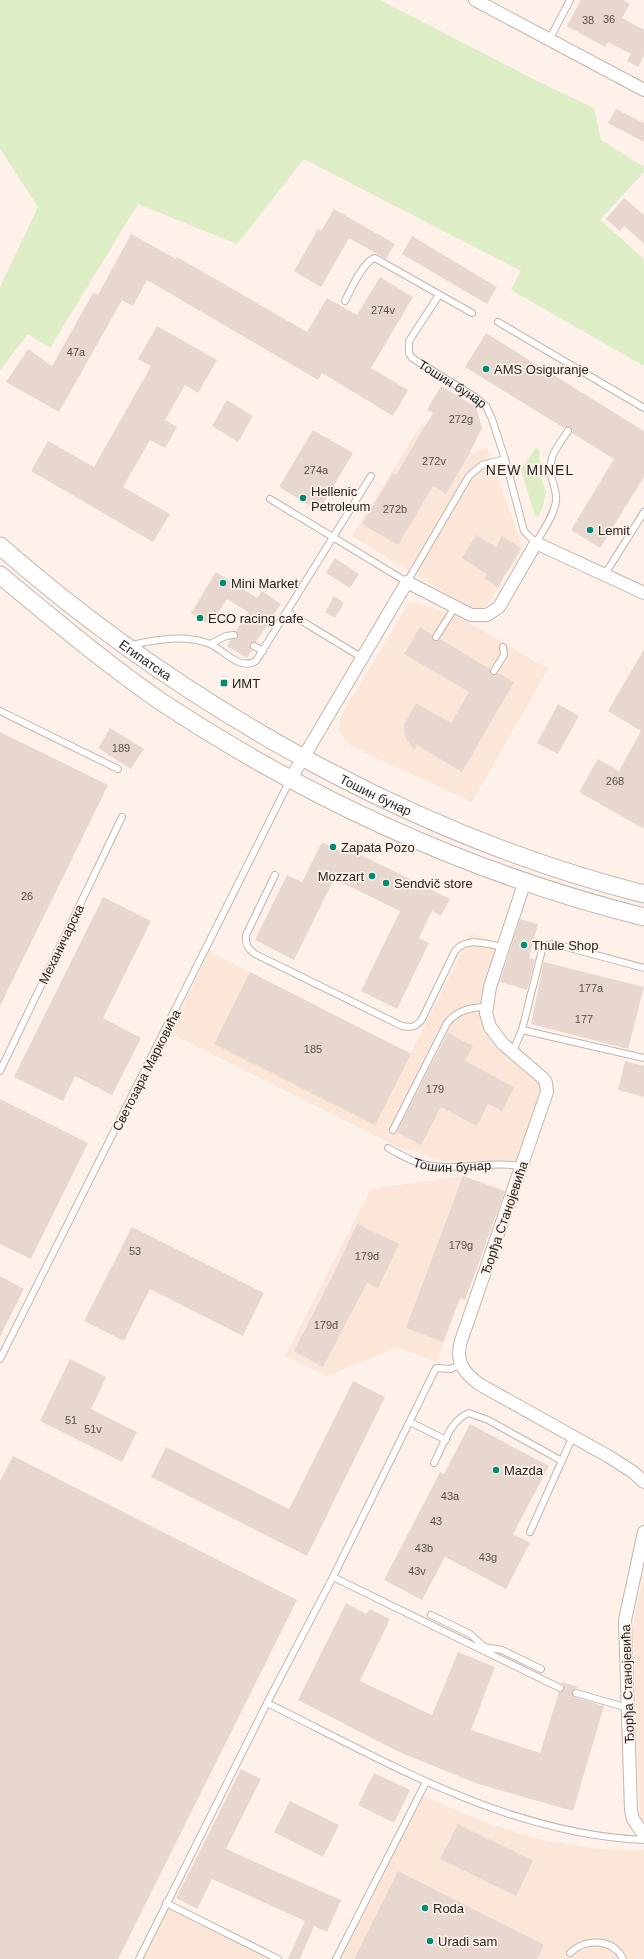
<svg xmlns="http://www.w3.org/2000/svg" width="644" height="1959" viewBox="0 0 644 1959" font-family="Helvetica,sans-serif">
	<rect width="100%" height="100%" fill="#fdf1ea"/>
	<path fill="#fce6d8" d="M422,423l50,30 15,-5 36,100 -35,56 -5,4 -8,2 -5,-2 -118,-72z
		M409,603l12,1 37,12 90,53 -76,133 -121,-56 -12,-15 2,-15z
		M471,933l32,12 -17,68 34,47 27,32 -31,69h-72l-48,-15 -226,-113 39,-81 202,101z
		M463,1176l42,16 -40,108 -5,-1 -23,63 -39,-15 -71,29 -42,-20 86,-167z
		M644,1574v246h-4l-7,-188 1,-15z
		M420,1795l62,26 55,18 55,9 35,3 17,-1v109h-308z
		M166,1903l112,56h-139z"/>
	<path fill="#ddedc6" d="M0,0h380l159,82 55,26 7,32 43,27v5l-44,48 44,39v107l-133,-76 10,-19 -217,-112 -67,85 -99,-40 -88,144 -22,-14 -28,36v-83l38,-80 -38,-58z
		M536,447l3,3 1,25 6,16 -3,16 -5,10 -3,-1 -14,-46z"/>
	<path fill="#e7d7cf" d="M581,0h42l7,4 -8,14 22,12v25l-6,12 -11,-6 4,-7 -23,-12 -3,5 -38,-21z
		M616,109l28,14v19l-36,-19z
		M624,198l20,17v29l-20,-18 -4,5 -14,-12z
		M334,209l61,35 -9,15 -37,-21 -28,49 -27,-16 24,-42 3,2z
		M131,234l45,25 1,-2 130,75 20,-34 30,17 23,-38 33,20 -42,71 37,22 -15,26 -71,-43 -4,7 -171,-100 -14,26 -11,-6 -63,112 -53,-30 22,-33 24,17 41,-73 5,2z
		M412,236l85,51 -10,17 -85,-50z
		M157,326l60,34 -19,33 -13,-8 -20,35 12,7 -12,21 -15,-8 -27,47 47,27 -17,28 -122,-71 17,-30 46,26 57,-101 -13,-7z
		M486,333l158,98v46l-44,71 -29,-18 43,-71 -42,-26 -2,-6 -6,1 -99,-61z
		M441,386l35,21 6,21 -14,28 -22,38 -13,-8 -35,59 -36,-21 31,-51 3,2 37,-62 -6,-3z
		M227,400l26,16 -15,26 -26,-16z
		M313,430l40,23 -34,58 -40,-24z
		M476,535l20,12 6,-11 19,12 -23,39 -14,-9 3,-4 -25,-16z
		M335,558l24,16 -9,14 -24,-15z
		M216,572l41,26 5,-7 19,13 -25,38 -6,2 2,6 -5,8 -20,-12 4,-6 7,-3 -2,-6 12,-19 -21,-13 -17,26 -19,-12z
		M334,596l10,7 -9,15 -10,-6z
		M420,627l12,8 2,6 6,-2 50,30v4l2,2 6,-2 16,9 -52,90 -45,-27 -3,5 -9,-13 -1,-12 12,-22 35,20 18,-31 -65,-38z
		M644,649v180l-65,-37 19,-33 21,12 22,-40 -33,-20z
		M558,704l21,12 -21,38 -21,-11z
		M110,728l34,21 -13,20 -33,-21z
		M0,732l108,53 -108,221z
		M322,842l24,12 3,-5 101,50 -9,17 -9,-5 -13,27 10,5 -32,66 -36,-18 39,-80 -66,-32 -40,81 -39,-20 32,-65 15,7z
		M103,897l48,24 -48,97 38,20 -29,57 -37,-19 -12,25 -49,-24z
		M520,919l18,5 -9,34 6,1 -8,31 -27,-8z
		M544,962l100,25 -16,62 -97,-25z
		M250,972l161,82 -36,71 -161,-81z
		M448,1033l25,13 -8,15 49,26 -12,24 -14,-7 -11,22 -36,-19 -20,38 -24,-13z
		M625,1061l19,5v31l-26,-7z
		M0,1099l88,44 -57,116 -31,-15z
		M463,1176l42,15 -40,109 -5,-2 -17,44 -37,-14z
		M357,1224l42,20 -21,44 -11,-5 -44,84 -29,-16 42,-82z
		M132,1227l132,66 -21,43 -93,-47 -26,52 -40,-20z
		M0,1276l24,13 -24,48z
		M70,1359l36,18 -15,32 46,23 -15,30 -82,-41z
		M353,1381l32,16 -78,159 -156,-79 15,-30 123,62z
		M470,1424l79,42 -36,68 17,9 -24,46 -61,-32 -23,43 -38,-20 56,-108 4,2z
		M13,1456l284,144 -179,359h-118v-478z
		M346,1603l20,11 4,-5 20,10 -30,62 72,34 26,-63 37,15 -24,63 69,23 19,-61 5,-2 -2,-8 16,5 -6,4 2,6 30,9 -31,105 -95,-27 -79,-32 -101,-52z
		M241,1769l20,10 -35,70 115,51 -14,32 -13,-6 -14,33h-12l17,-38 -93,-42 -15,30 -21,-11z
		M374,1773l36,17 -16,33 -36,-18z
		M290,1801l49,24 -16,32 -49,-25z
		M458,1824l75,37 -17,35 -76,-37z
		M398,1871l146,74 -7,14h-183z"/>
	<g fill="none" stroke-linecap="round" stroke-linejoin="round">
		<g stroke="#c3b5ac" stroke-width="8">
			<g id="lane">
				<path d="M549,40l21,-40"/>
				<path id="s1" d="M439,295l-30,46v12l3,5 63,39 11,9 6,13 13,40 19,72 12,12c7,-13 18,-27 20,-42 1,-7 -2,-15 -4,-22 -5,-22 4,-30 16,-48"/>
				<path d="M345,301c6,-12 18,-40 30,-43l97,55"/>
				<path d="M498,322l146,86"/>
				<path d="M270,499l137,83 62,-106 13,-11 23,-6"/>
				<path d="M605,574l39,-62"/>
				<path d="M287,612l74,45"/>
				<path d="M436,637l19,-30"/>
				<path d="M210,644l16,-8 8,-1"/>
				<path d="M131,645c25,-5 53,-11 79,-1 14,6 29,27 46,17l115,-185"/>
				<path d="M254,646l9,5"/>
				<path d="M494,671l10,-16 -1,-8"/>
				<path d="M0,711l118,58"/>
				<path d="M275,875l-29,60c-1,9 2,14 9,19l147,72c10,2 14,1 20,-7l33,-68c13,-15 30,-7 48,-4"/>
				<path d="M522,1030l122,28"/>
				<path d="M512,1053l10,-23 20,-80 5,-5 8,-1 89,24"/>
				<path d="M0,1071l122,-254"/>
				<path d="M393,1130l54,-107c10,-13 24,-16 39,-16"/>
				<path id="s2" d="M388,1148c10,5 20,12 31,15 33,10 69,-3 102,3"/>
				<path d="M0,1359l290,-579"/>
				<path d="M410,1422l36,18"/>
				<path d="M434,1463c9,-17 16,-43 35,-50l19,7 74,41"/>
				<path d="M530,1532l43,-96"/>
				<path d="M333,1577l227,111"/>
				<path d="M431,1615l39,19 20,18"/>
				<path d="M484,1647l18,3 39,19"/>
				<path d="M576,1693l52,15"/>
				<path d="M267,1703c120,59 240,131 377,137"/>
				<path d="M166,1903l112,56"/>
				<path d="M570,1953c15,-15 43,-15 53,6"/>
				<path d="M139,1959l128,-256 66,-126 103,-209 14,1 10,-4"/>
				<path d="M336,1959l90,-177"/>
			</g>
		</g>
		<g stroke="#c3b5ac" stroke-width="14">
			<path id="street" d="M475,0l169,90
				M290,780l117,-198 64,33h16l12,-8 37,-64 108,50
				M525,881l-35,106 -4,26 4,14 13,17 41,35 2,4 1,9 -86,249c-6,20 2,31 18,43l129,72 25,16 11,10
				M644,1532l-19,88 6,190 2,9 11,16"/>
		</g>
		<g stroke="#c3b5ac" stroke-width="19">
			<g id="secondary">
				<path id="s3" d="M0,546c180,158 411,289 644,348"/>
				<path d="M0,575c53,44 106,89 163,128 147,97 310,171 481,214"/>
			</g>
		</g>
		<use href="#lane" stroke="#fff" stroke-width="6"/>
		<use href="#street" stroke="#fff" stroke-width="12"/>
		<use href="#secondary" stroke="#fff" stroke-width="17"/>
	</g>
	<g fill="#008c74" stroke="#fdf1ea" stroke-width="1.5">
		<circle cx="486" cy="369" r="4"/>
		<circle cx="303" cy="498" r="4"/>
		<circle cx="590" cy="530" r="4"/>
		<circle cx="223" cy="583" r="4"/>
		<circle cx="200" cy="618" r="4"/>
		<rect x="220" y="679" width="8" height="8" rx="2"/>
		<circle cx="333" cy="847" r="4"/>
		<circle cx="372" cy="876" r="4"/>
		<circle cx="386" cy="883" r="4"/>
		<circle cx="524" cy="945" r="4"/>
		<circle cx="496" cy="1470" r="4"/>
		<circle cx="425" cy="1908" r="4"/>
		<circle cx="430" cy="1941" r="4"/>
	</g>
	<g text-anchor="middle" stroke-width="3.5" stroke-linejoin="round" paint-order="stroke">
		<g font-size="11" fill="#58504c">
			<text x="609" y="23">36</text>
			<text x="588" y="24">38</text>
			<text x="383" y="314">274v</text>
			<text x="76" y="356">47a</text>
			<text x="461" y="423">272g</text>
			<text x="434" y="465">272v</text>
			<text x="316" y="474">274a</text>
			<text x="395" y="513">272b</text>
			<text x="121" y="752">189</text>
			<text x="615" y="785">268</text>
			<text x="27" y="900">26</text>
			<text x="591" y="992">177a</text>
			<text x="584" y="1023">177</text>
			<text x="313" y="1053">185</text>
			<text x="435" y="1093">179</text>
			<text x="461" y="1249">179g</text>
			<text x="135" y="1255">53</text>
			<text x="367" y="1260">179d</text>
			<text x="326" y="1329">179đ</text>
			<text x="71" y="1424">51</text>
			<text x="93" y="1433">51v</text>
			<text x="450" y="1500">43a</text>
			<text x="436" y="1525">43</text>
			<text x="424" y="1552">43b</text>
			<text x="488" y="1561">43g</text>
			<text x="417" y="1575">43v</text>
		</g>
		<g font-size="13" fill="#292320" stroke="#fdf1ea" text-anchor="start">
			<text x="494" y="374">AMS Osiguranje</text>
			<text x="311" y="496">Hellenic<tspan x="311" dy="15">Petroleum</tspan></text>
			<text x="598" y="535">Lemit</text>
			<text x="231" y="588">Mini Market</text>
			<text x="208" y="623">ECO racing cafe</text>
			<text x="232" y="688">ИМТ</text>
			<text x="341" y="852">Zapata Pozo</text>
			<text x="364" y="881" text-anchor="end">Mozzart</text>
			<text x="394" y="888">Sendvič store</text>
			<text x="532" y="950">Thule Shop</text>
			<text x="504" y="1475">Mazda</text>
			<text x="433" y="1913">Roda</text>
			<text x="438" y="1946">Uradi sam</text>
		</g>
		<g font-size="13" fill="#292320" stroke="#fdf1ea">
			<text dy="5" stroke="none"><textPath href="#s1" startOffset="121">Тошин бунар</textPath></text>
			<text dy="5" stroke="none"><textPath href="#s3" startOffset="185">Египатска</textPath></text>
			<text dy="5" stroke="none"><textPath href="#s3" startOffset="452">Тошин бунар</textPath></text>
			<text transform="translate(61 944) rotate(-64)" y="5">Механичарска</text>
			<text transform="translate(146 1070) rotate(-63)" y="5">Светозара Марковића</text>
			<text dy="5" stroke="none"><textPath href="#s2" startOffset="68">Тошин бунар</textPath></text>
			<text transform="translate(504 1218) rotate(-71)" y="5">Ђорђа Станојевића</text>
			<text transform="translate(627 1684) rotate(-92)" y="5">Ђорђа Станојевића</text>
		</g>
		<g font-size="14" letter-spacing="1" fill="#292320" stroke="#fdf1ea">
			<text x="530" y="475">NEW MINEL</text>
		</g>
	</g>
</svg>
